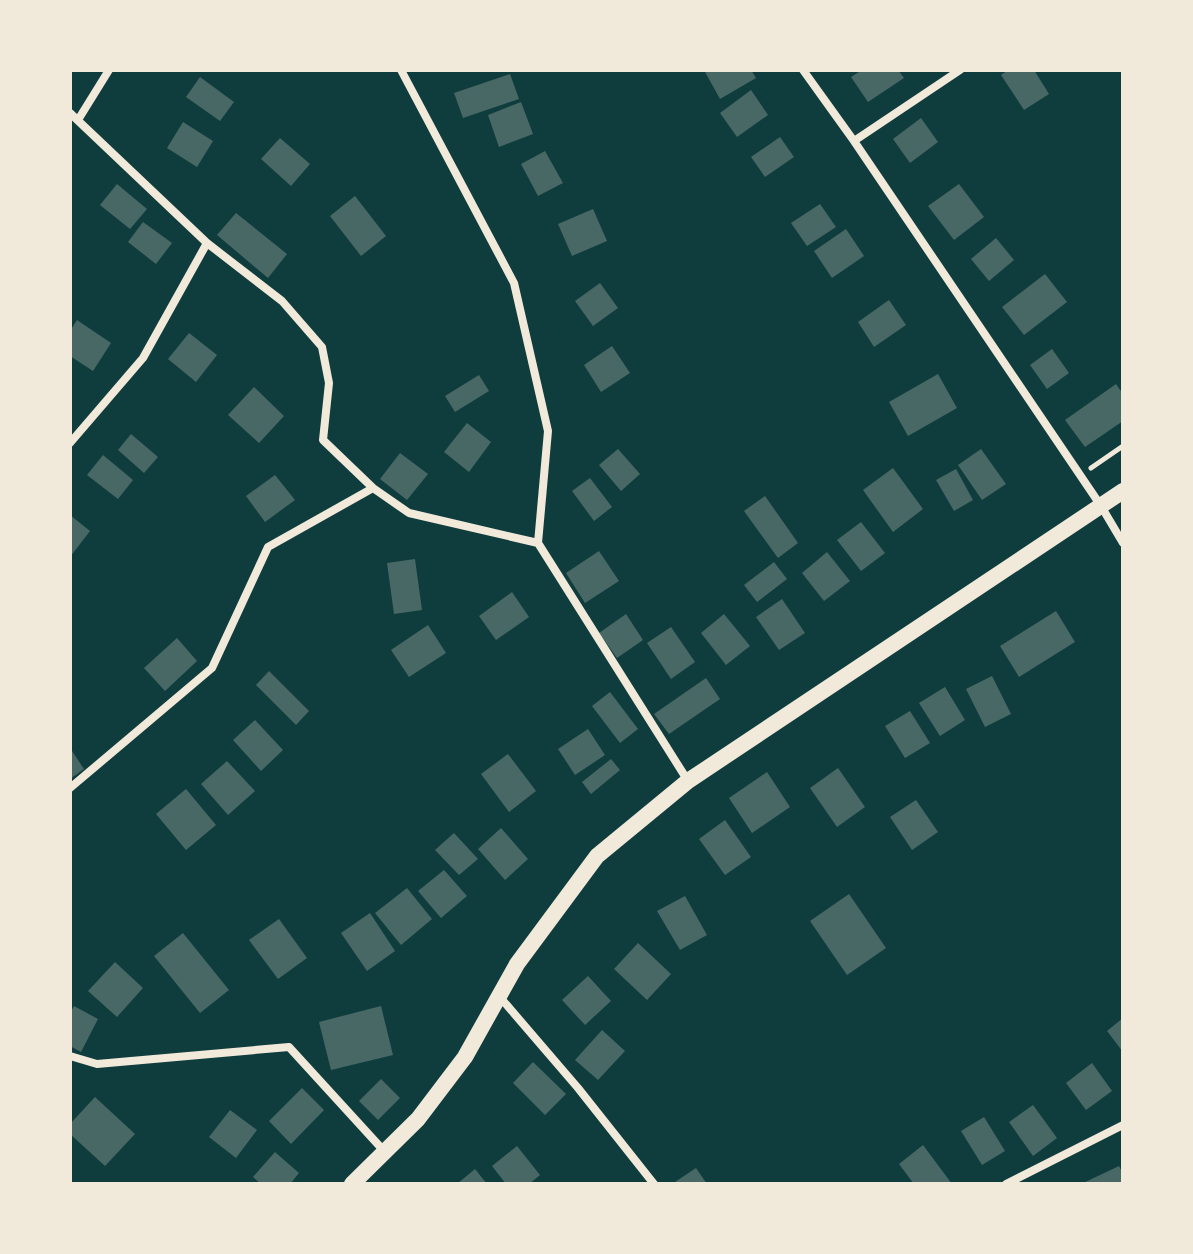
<svg xmlns="http://www.w3.org/2000/svg" width="1193" height="1254" viewBox="0 0 1193 1254" font-family="Raleway,sans-serif">
	<rect width="100%" height="100%" fill="#0f3d3e"/>
	<path fill="#486865" d="M704,70h47l5,8 -36,21z
		M862,70h36l6,8 -36,24 -17,-25z
		M1008,70h26l15,24 -25,16 -23,-35z
		M510,74l9,25 -56,19 -9,-25z
		M200,77l34,25 -14,19 -34,-24z
		M751,90l17,25 -31,22 -17,-24z
		M521,102l12,32 -34,13 -11,-32z
		M921,118l17,24 -28,21 -17,-24z
		M183,122l30,19 -16,26 -30,-19z
		M780,137l14,20 -29,20 -14,-20z
		M280,138l30,26 -19,22 -30,-27z
		M545,151l18,32 -25,13 -17,-32z
		M117,184l30,25 -17,20 -30,-24z
		M959,184l25,33 -30,23 -26,-34z
		M355,196l31,40 -25,20 -31,-40z
		M820,204l16,23 -29,19 -16,-23z
		M593,209l14,32 -35,15 -14,-32z
		M236,213l51,41 -19,24 -51,-43z
		M143,222l29,21 -16,21 -28,-22z
		M846,229l18,27 -32,22 -18,-27z
		M996,238l18,22 -25,21 -18,-22z
		M1045,274l22,28 -43,33 -22,-28z
		M600,283l18,25 -25,18 -18,-25z
		M889,300l17,25 -32,22 -16,-25z
		M77,320l34,23 -18,28 -23,-15v-25z
		M189,333l28,22 -21,27 -28,-23z
		M612,346l18,27 -29,19 -17,-27z
		M1052,349l17,24 -22,16 -17,-24z
		M938,374l19,34 -49,28 -19,-34z
		M479,375l10,16 -34,21 -10,-16z
		M1116,384l7,10v27l-38,26 -20,-27z
		M254,387l30,29 -25,27 -31,-28z
		M467,423l24,19 -22,30 -25,-20z
		M131,434l27,23 -14,16 -26,-23z
		M618,449l22,25 -19,17 -22,-26z
		M981,449l25,35 -24,16 -24,-35z
		M400,453l28,21 -21,26 -27,-21z
		M103,455l30,25 -15,19 -31,-24z
		M893,468l30,41 -30,23 -30,-42z
		M956,469l17,31 -19,11 -18,-31z
		M275,475l20,25 -30,22 -19,-26z
		M590,478l22,29 -18,14 -22,-30z
		M765,496l33,47 -20,15 -34,-47z
		M70,515l20,16 -20,26z
		M861,522l24,31 -24,18 -24,-31z
		M599,551l20,30 -34,22 -19,-30z
		M827,552l23,29 -26,20 -22,-28z
		M415,559l7,51 -28,4 -7,-51z
		M774,562l13,17 -30,23 -13,-17z
		M512,592l17,25 -33,23 -17,-24z
		M782,599l23,34 -26,17 -23,-33z
		M1056,611l19,31 -56,35 -19,-31z
		M626,614l17,26 -26,18 -18,-25z
		M724,614l26,32 -24,19 -25,-32z
		M428,625l18,28 -37,24 -18,-27z
		M671,627l24,35 -24,17 -24,-36z
		M177,638l20,23 -32,30 -21,-23z
		M269,671l40,40 -13,14 -40,-40z
		M992,676l19,38 -26,13 -19,-38z
		M706,678l14,21 -51,35 -15,-20z
		M945,687l20,33 -25,16 -21,-33z
		M610,692l28,37 -18,14 -28,-37z
		M910,711l20,32 -25,15 -20,-32z
		M255,720l28,30 -22,21 -28,-31z
		M588,729l17,26 -30,20 -17,-26z
		M70,748l14,21 -14,10z
		M508,754l28,37 -27,21 -28,-38z
		M611,759l9,11 -29,24 -9,-12z
		M227,761l28,30 -27,24 -27,-31z
		M838,768l27,39 -28,20 -27,-39z
		M767,772l23,35 -38,26 -23,-35z
		M186,789l30,36 -30,25 -30,-36z
		M916,800l22,32 -26,18 -22,-33z
		M725,820l26,37 -26,18 -26,-36z
		M501,828l27,31 -23,21 -27,-31z
		M454,833l24,26 -19,16 -24,-25z
		M444,870l23,26 -26,22 -23,-27z
		M407,888l25,31 -31,26 -26,-32z
		M849,894l37,54 -39,27 -37,-54z
		M685,896l22,39 -27,15 -23,-39z
		M370,913l25,38 -28,20 -26,-38z
		M279,919l28,39 -29,21 -29,-39z
		M183,933l46,57 -29,23 -46,-57z
		M638,943l33,31 -24,26 -33,-31z
		M115,962l28,26 -26,29 -29,-26z
		M588,976l23,25 -26,24 -23,-25z
		M74,1006l24,13 -17,33 -11,-6v-33z
		M381,1006l12,49 -62,15 -12,-48z
		M1123,1018v34l-16,-21z
		M602,1030l23,21 -27,29 -23,-20z
		M533,1062l33,32 -21,21 -32,-32z
		M1092,1063l20,28 -26,19 -20,-27z
		M381,1079l19,19 -22,22 -19,-19z
		M302,1088l22,22 -33,34 -22,-23z
		M95,1097l40,37 -30,32 -35,-32v-10z
		M1033,1105l24,33 -24,18 -24,-34z
		M230,1110l27,20 -21,28 -27,-21z
		M984,1117l21,34 -23,14 -21,-34z
		M923,1145l29,39h-38l-15,-20z
		M517,1146l23,29 -11,9h-23l-14,-18z
		M275,1152l24,21 -9,11h-29l-8,-7z
		M1119,1166l4,8v10h-42z
		M696,1168l11,16h-35z
		M475,1169l12,15h-30z"/>
	<g fill="none" stroke-linecap="round" stroke-linejoin="round">
		<path stroke="#f1e9da" stroke-width="5" d="M1091,468l32,-22"/>
		<path stroke="#f1e9da" stroke-width="8" d="M401,70l113,213 34,148 -10,112
			M803,70l51,71 247,365 22,37
			M70,113l137,130 75,58 40,46 7,36 -6,57 50,48 36,25 129,30 150,238
			M78,120l31,-50
			M854,141l106,-71
			M70,443l73,-85 64,-115
			M70,788l142,-120 56,-121 105,-59
			M499,996l79,92 76,96
			M70,1056l27,8 192,-17 95,104
			M1006,1184l117,-59"/>
		<path stroke="#f1e9da" stroke-width="16" d="M352,1184l66,-65 47,-62 52,-93 80,-108 91,-75 435,-290"/>
	</g>
	<rect width="1193" height="1254" fill="none" stroke="#f1e9da" stroke-width="144"/>
</svg>
